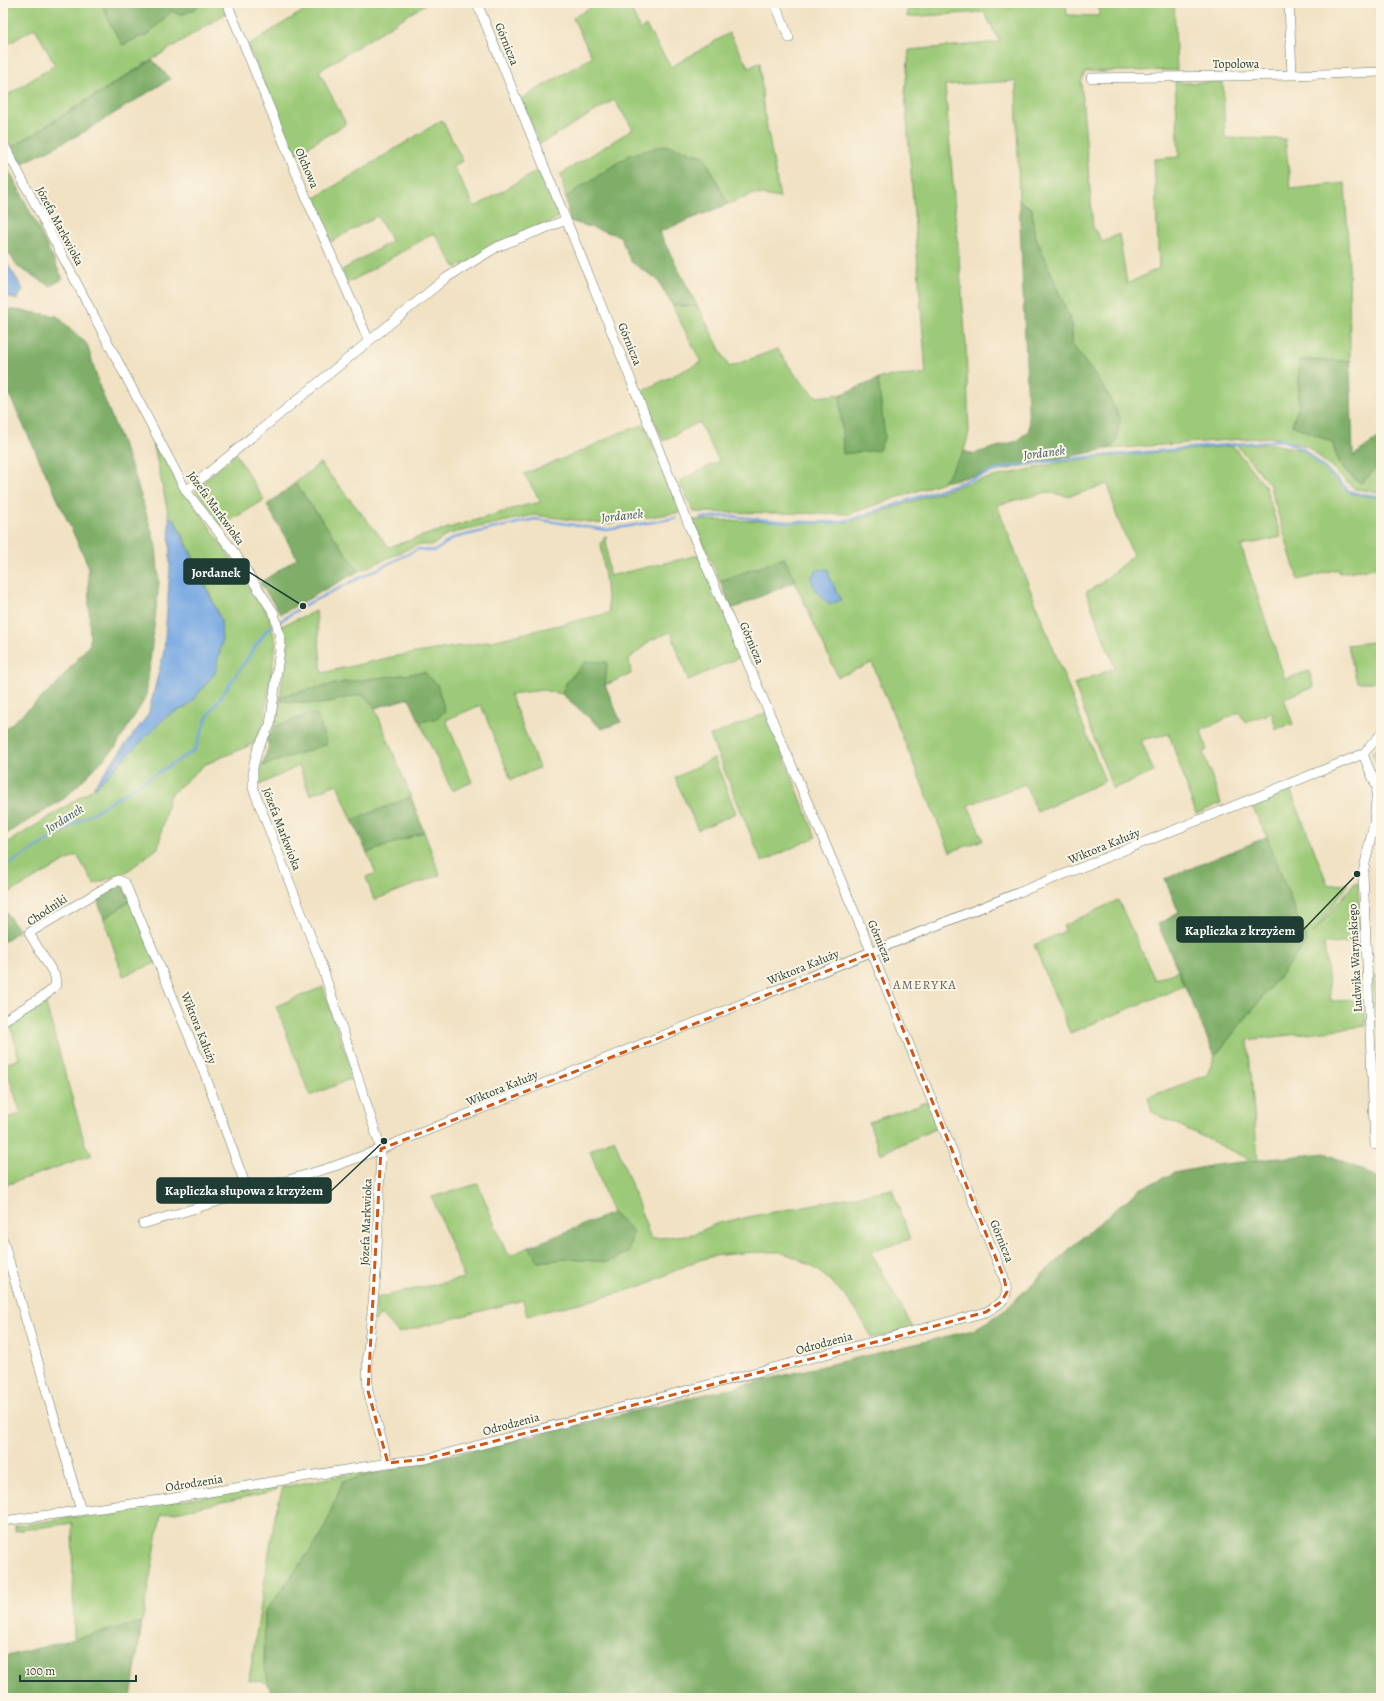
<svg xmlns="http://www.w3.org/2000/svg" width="1384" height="1701" viewBox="0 0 1384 1701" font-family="Alegreya,serif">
	<rect width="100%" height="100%" fill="#fcf5e5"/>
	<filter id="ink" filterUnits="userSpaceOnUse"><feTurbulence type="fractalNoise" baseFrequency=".025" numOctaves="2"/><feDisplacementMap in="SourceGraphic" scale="8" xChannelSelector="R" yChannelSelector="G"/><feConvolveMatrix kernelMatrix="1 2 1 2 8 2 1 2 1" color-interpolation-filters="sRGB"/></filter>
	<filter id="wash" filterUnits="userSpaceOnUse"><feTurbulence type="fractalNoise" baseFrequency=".012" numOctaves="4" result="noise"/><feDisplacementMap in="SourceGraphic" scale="16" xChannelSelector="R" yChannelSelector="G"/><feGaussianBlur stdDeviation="0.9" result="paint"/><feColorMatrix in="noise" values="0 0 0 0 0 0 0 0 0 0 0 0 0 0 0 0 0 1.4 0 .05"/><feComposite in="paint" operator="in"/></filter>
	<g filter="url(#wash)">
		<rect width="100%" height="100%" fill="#f1e2c4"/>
		<path fill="#9dca78" stroke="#5e8456" d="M3,3h99l9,23 12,19 14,-7 11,-3 24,-24 23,-2 6,-6h23l4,9 -216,135 -9,-15v-34l52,-33 -20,-37 -32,19z
			M316,3h111l-108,68 27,53 -52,31 -46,-110z
			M598,3h31l11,27 6,-4 25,41 58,-34 20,35 11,-6 3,43 17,93 -26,-4 -26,10 -24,-48 -74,-1 -57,37 -7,6 -5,-24 72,-45 -19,-29 -74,44 -19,-45 71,-42 -19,-39z
			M908,3h158l1,12 32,1v-13h75l3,67 -92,2 -4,10 12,145 10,15 16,-8 8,50 32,-16 -5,-109 25,-2 -4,-77 3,-1 4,4 41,-1 2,56 60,1 6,50 54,-6 4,79 1,99 -51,-1v45l-7,20 40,17c6,21 10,29 29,41l20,-21v30l-26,-3 -48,-43 -37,-9 -163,12 9,-6 -9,-51 -35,-48v-20l-38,-92 -2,-23 -13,-9 -3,-119 -71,4 21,260 3,87 -5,19 -21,31 -94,32 -155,-2 -15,-31 40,-20 -20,-39 -36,19 -21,-50 59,-29 -29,-57 26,2 31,60 48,-18 20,28 20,20 27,-3 40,-17 42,-3 -21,-281 4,-43 91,-8 -16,-30 -77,5z
			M442,120l21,41 -10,5 22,41 64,-37 20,44 -3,5 -100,49 -22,-35 -86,50 -6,-13 50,-29 -15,-25 -46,26 -19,-42z
			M644,425l38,87 -78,12 -70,-9 -86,19 -15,11h-16l-58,26 -64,-88 25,-20 69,84c35,-12 69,-22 104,-32 16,-5 31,-10 48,-13l-17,-28 60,-24 35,-17z
			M153,442l115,172 8,29 -12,79 -9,21 -51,22 -35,31 -11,52 -33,25 -31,11 -17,-29 -74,41v-51l42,-25 52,-34 71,-71 20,-9 33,-86c-8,-17 -39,-97 -52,-103z
			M1236,444h36l32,6 48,44 29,4v69l-42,6 -1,-4 -40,11 -29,-96z
			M1233,446l32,40 16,51 -40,9 44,133 24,-8 5,16 -30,11 9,26 -17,5 -4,-16 -27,9 -6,-10 -38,19 6,19 -4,2 18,51 -25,11 -27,-80 -28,6 13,32 -41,17 -39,-105 41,-16 -29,-76 14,-8 33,-29 -17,-41 -8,-30 -28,9 -14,3 -18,-4 -51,13 108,276 -68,31 -12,-28 -57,21 15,35 -33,12 -78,-189 -34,14 -54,-119 -64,23 -27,-61 157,2 121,-40 106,-23z
			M236,454l28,46 -44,27 -24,-34 1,-6z
			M606,536l3,40 90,-21 44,101 -55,24 -17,-48 -20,8 -22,19 2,15 -26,11 2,-23 -41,21 -4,11 -19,-4 -33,4 29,74 -28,12 -30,-75 -35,15 26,62 -20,9 -32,-69 18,-4 -1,-34 -92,-2 -65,14 8,-53 -7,-17 35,-15 6,62 74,-17 96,-15 117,-28 -8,-70z
			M1381,641v41h-24l-10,-37z
			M362,694l13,14 36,89 -59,23 -15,-36 -27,11 -11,-29 -44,21 7,-21 65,-22 -18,-30 -35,13 6,-26 41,3z
			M766,713l50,124 -54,25 -52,-126z
			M1381,742v40l-9,-30z
			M714,758l22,55 -38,17 -23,-52z
			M1290,789l38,96 20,-1 -35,50 41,-51h4l3,59 -37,2 7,57 33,-1 2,26 -118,14 10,121h-5l-101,-49 -4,-15 59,-22 8,-19 92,-114 -40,-105 -16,-33z
			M424,832l16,43 -66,25 -8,-23 10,-4 -9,-20z
			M1118,900l37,80 23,-9 6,15 -114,47 -36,-88 31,-14 -2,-5z
			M130,901l26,62 -33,13 -19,-57z
			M1381,975v36h-6l-3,-35z
			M323,987l32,94 -5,-2 -40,17 -34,-90z
			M44,998l41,146 7,11 -89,31v-67l18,-5 -16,-50 14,-5 -9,-36z
			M927,1102l12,25 -59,27 -11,-32z
			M614,1138l37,101 43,-5 24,-11 174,-34 18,50 -39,13 42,76 -41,10c-18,-37 -49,-73 -89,-85 -9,-3 -62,1 -73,4 -25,6 -48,22 -72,30 -36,12 -75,19 -111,29l-4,-16 -125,33 -17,-19 -7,8 2,-24 88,-20 -32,-81 46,-13 28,68 5,3 18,-8 9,15 27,-3 44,3 16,-39 -13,-10 -22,-62z
			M382,1468l-11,6 -28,7 -22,55 -56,76 -1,52 5,22 -4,-4 -16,-2 26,-165 8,-28z
			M277,1486v3l-7,3 -109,23 -19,107 -68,17 -2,-116 -57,8v-5z"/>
		<path fill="#7eae68" stroke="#4e764e" d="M102,3h99l-6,6 -14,6 -9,-4 -24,24 -11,3 -14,7 -12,-19z
			M153,60l17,19 -86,53 -65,33 -7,-18z
			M666,145l38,11 24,48 -69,28 39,75 -26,-2 -15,-26 -26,-17 -11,-26 -50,-15 -4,-23 7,-6 57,-37z
			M3,160l16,29 44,90 -13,7 -32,-19 -15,-23z
			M1019,200l13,9 2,23 38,92v20l35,48 13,27 -4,24 -9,6 -164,33 21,-31 9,3 44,-13 12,-11z
			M3,308l54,8 30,28 13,44 34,85 22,73 3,37 -13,114 -31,51 -50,50 -62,38v-105l51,-44 36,-43 -2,-79 -85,-184z
			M1299,360l51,1 3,95 28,-20v26l-19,21c-20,-13 -23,-19 -30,-41l-40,-17 7,-20z
			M878,379l7,58 -6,13 -36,4 -3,-59z
			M295,483l64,88 -78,43 -21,-31 37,-25 -30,-53z
			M784,558l12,23 -64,28 -12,-28z
			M586,661l21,1 -2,23 16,37 -19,7 -40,-35 4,-11z
			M424,672l13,12 8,27 -7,7 -18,4 -11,-24 -34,10 -13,-14 -41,10 -41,-3v-5l65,-14z
			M309,714l8,1 10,29 -65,22 7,-21 -3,-6 8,-12z
			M411,797l13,35 -57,21 -15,-33z
			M1267,837l40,105 -92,114 -57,-132 21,-11 -14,-34z
			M118,884l5,1 7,16 -26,18 -8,-23z
			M3,908l16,23 -16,11z
			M1325,1153l56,26v519h-1109l-8,-34 1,-52 56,-76 22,-55 630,-151 28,-17 79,-74 60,-50 34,-16 41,-8z
			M612,1213l21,19 -5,20 -19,10 -44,-3 -27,3 -9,-15z
			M142,1622l-11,76h-128v-41z"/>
		<path fill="#78a9e3" stroke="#4c738c" d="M3,257l20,32 -6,11 -14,-6z
			M169,517l5,2 12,25 35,76 1,22 -7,31 -27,33 -20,9 -71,71 -4,1 55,-72 16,-64 6,-83z
			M828,569l2,10 11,21 -12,5 -15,-17 -3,-11 6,-7z"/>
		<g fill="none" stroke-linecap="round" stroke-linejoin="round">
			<path stroke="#78a9e3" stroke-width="2.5" d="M700,518l29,-2 59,6 46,1 25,-6 148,-50 83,-10 193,-17 20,9 46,42 10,3 22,2
				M279,622l24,-16 115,-57 17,2 18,-13 82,-19 71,11 70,-12
				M3,868l192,-118 12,-33 60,-87 8,-6"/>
		</g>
	</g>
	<g filter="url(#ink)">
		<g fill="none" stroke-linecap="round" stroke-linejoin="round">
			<g stroke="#687766" stroke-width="10">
				<path id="minor" d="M227,3l81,199 61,139
					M775,3l14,35
					M1289,3l3,72
					M1091,78l201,-3 89,-3
					M3,143l183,348 48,61 40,61 7,29 -11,83 -12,23 -5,19v21l69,178 59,183 -5,125 -9,86 1,31 20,72
					M186,491l260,-213 51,-31 69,-27
					M1363,754l14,34 -3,35 -11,50 12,272h6
					M3,1021l45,-28 8,-8 -1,-9 -26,-43 89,-53 7,3 79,189 44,120
					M143,1224l192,-58 46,-17 982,-395 18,-20
					M3,1240l78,271
					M3,1521l158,-21 227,-37 38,-4 560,-147c17,-9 25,-15 18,-34l-132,-325 -182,-425 -87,-218 -126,-307"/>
			</g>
			<use href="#minor" stroke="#fff" stroke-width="9"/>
		</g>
	</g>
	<path fill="none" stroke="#d45610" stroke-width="3" stroke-dasharray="8 5" stroke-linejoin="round" d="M872,953l132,325 3,14 -6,10 -15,10 -91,25 -469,122 -38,4 -20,-72 13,-242z"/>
	<g text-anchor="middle" stroke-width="4" stroke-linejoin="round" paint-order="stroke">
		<g font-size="12" fill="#1f3d34" stroke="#fcf5e5">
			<text transform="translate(507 44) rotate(68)" y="4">Górnicza</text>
			<text x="1236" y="68">Topolowa</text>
			<text transform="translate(307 168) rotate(67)" y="4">Olchowa</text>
			<text transform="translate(60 226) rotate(62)" y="4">Józefa Markwioka</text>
			<text transform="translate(630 344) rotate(68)" y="4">Górnicza</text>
			<text transform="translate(216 508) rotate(54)" y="4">Józefa Markwioka</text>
			<text transform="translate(752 643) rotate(67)" y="4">Górnicza</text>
			<text transform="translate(282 829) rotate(69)" y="4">Józefa Markwioka</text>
			<text transform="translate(1104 846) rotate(-22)" y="4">Wiktora Kałuży</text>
			<text transform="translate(47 910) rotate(-34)" y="4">Chodniki</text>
			<text transform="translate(880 941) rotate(67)" y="4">Górnicza</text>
			<text transform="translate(1355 958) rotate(-93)" y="4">Ludwika Waryńskiego</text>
			<text transform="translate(803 967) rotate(-22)" y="4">Wiktora Kałuży</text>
			<text transform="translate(199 1028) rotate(68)" y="4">Wiktora Kałuży</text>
			<text transform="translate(502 1088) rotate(-22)" y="4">Wiktora Kałuży</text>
			<text transform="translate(366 1222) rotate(-88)" y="4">Józefa Markwioka</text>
			<text transform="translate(1002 1241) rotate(68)" y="4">Górnicza</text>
			<text transform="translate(824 1343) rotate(-15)" y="4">Odrodzenia</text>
			<text transform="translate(511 1424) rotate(-15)" y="4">Odrodzenia</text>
			<text transform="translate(194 1483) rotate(-9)" y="4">Odrodzenia</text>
		</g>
		<g font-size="13" font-style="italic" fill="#3a5d69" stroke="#fcf5e5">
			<text transform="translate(1044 452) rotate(-7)" y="5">Jordanek</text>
			<text transform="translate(622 515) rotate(-6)" y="5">Jordanek</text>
			<text transform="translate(64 818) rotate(-32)" y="5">Jordanek</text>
		</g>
		<g font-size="13" letter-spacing="1" fill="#626264" stroke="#fcf5e5">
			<text x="925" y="989">AMERYKA</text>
		</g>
	</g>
	<path fill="none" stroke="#1f3d34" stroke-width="1.5" d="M303 606L249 572M1357 874L1303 930M384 1141L331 1191"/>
	<g fill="#1f3d34" stroke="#fcf5e5" stroke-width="1.5">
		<circle cx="303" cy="606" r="4"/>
		<circle cx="1357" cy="874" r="4"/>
		<circle cx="384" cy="1141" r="4"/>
	</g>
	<g fill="#1f3d34" stroke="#1f3d34" stroke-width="1.5">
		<rect x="184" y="559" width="65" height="25" rx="4"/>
		<rect x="1177" y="917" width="126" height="25" rx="4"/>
		<rect x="157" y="1178" width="174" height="25" rx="4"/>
	</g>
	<g font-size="13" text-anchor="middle" font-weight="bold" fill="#fff">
		<text x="216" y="577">Jordanek</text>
		<text x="1240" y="935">Kapliczka z krzyżem</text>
		<text x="244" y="1195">Kapliczka słupowa z krzyżem</text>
	</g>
	<rect width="1384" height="1701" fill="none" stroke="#fcf5e5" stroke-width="16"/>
	<path d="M20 1675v6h116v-6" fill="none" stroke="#1f3d34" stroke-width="2"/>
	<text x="26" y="1675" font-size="12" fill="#1f3d34" stroke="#fcf5e5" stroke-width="3" paint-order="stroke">100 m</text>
</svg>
